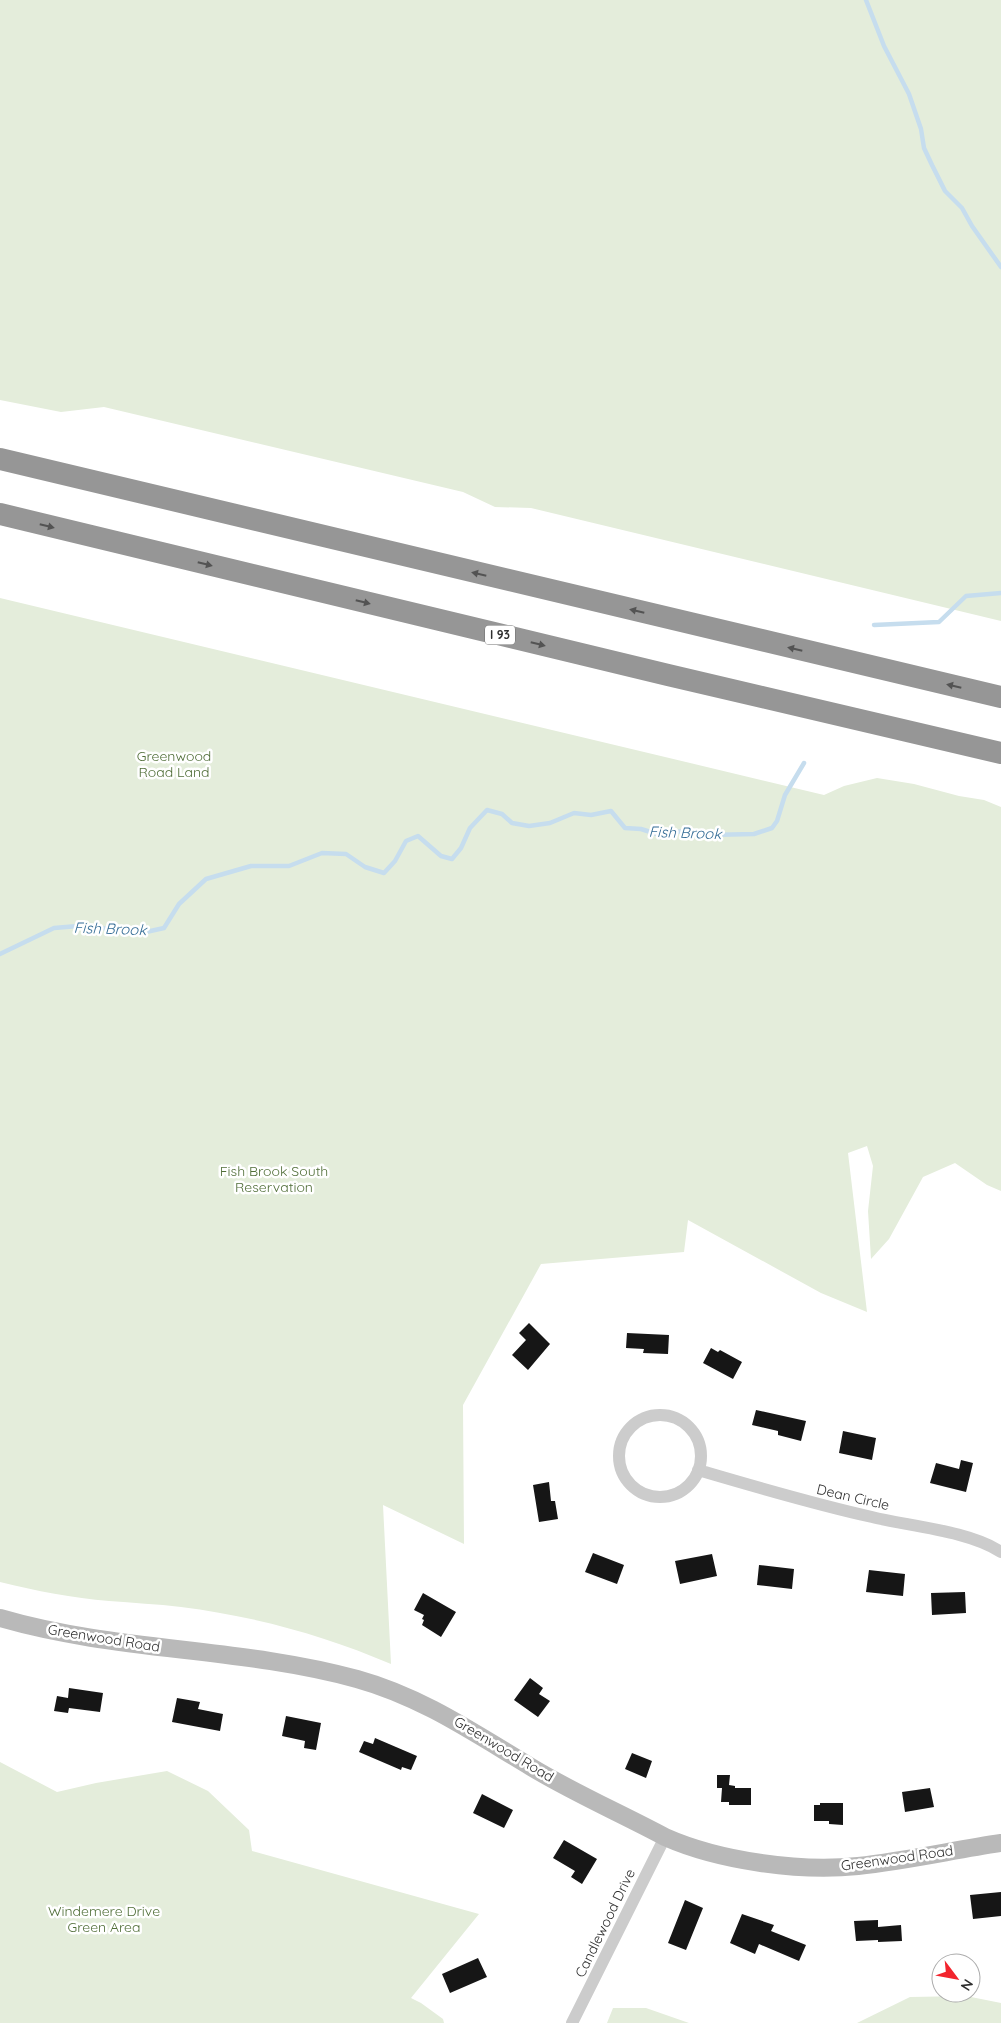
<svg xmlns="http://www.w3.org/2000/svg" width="1001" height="2023" viewBox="0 0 1001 2023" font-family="Quicksand,sans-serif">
	<rect width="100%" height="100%" fill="#fff"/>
	<path fill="#e4eddb" d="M0,0h1001v621l-470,-113 -36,-1 -32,-15 -359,-85 -43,5 -61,-12z
		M0,598l824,197 20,-9 33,-8 37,6 45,12 25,4 17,7v384l-14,-6 -32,-22 -32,14 -34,62 -18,20 -3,-48 5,-45 -6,-20 -19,7 19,159 -46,-19 -133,-73 -4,32 -143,12 -78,141 1,139 -81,-39 8,159c-67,-29 -138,-48 -210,-57 -24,-3 -48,-4 -72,-6 -36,-3 -73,-10 -109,-19z
		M0,1762l57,30 39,-9 71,-12 41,20 41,39 3,21 227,63 -68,84 10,5 22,16 1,4h-444z
		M966,1996l35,7v20h-144l53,-26z
		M613,2008h33l43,15h-82z"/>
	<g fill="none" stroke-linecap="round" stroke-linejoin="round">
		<path stroke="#c6ddee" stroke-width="4.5" d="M866,0l18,46 25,48 12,35 3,19 8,17 13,26 17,17 10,18 29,41
			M874,625l65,-3 27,-26 35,-3
			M0,954l54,-26 24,-2 68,6 18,-4 15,-24 27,-25 45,-13h38l33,-13 24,1 19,13 19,6 11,-12 11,-20 12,-5 23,20 11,3 9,-11 9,-20 17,-18 15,4 10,9 17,3 21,-3 24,-10 17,2 20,-4 14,17 16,1 19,6 29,-5 20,5 45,-1 18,-6 5,-7 8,-26 19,-32"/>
	</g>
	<path fill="#161616" d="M529,1323l21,21 -22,26 -16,-15 14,-15 -7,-7z
		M627,1333l42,2 -1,19 -25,-1 1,-4 -18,-1z
		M711,1348l7,4 2,-2 22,12 -9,17 -30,-16z
		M756,1410l50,11 -5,20 -23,-6v-4l-26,-6z
		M843,1431l33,7 -4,22 -33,-7z
		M961,1460l12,3 -7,29 -36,-9 6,-20 23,6z
		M549,1482l2,19h4l3,18 -19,3 -6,-37z
		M593,1553l31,12 -7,19 -32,-12z
		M712,1554l5,22 -37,8 -5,-23z
		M759,1565l35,4 -2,20 -35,-4z
		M869,1570l36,4 -2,22 -37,-4z
		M965,1592l1,21 -34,2 -1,-22z
		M423,1593l33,19 -15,25 -19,-12 2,-5 -2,-1 2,-4 -10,-5z
		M530,1678l13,10 -4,6 11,7 -12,16 -24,-17z
		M69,1688l34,5 -3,19 -31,-4 -1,5 -14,-2 3,-15 11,2z
		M177,1698l23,4 -2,7 25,5 -3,17 -48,-9z
		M286,1716l35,7 -5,27 -12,-2 1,-7 -23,-5z
		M375,1738l42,18 -6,14 -9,-3 -1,3 -42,-18 5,-11 9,3z
		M632,1753l20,8 -6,17 -21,-9z
		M717,1775h13l-1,10 6,1v2h16v17h-22v-3h-8l1,-14h-5z
		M930,1788l4,19 -29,5 -3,-20z
		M482,1794l31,16 -9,18 -31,-15z
		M820,1803h23v22l-14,-1v-3h-15v-16h6z
		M564,1840l33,19 -15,25 -11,-7 4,-6 -22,-13z
		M1001,1892v24l-28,3 -3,-24z
		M685,1900l18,8 -17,42 -18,-7z
		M742,1914l32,11 -3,6 35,14 -7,16 -40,-17 -4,10 -25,-11z
		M878,1920v7l23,-2 1,16 -24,1v-2l-22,1 -2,-20z
		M478,1958l9,19 -37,16 -8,-19z"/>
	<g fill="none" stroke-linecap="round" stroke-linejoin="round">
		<path stroke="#ccc" stroke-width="12" d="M619 1456a41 41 0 1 1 82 0a41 41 0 1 1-82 0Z
			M698,1470c58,17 115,34 174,47 37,9 98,14 129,35
			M572,2023l93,-186"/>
		<path stroke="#b9b9b9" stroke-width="18" d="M0,1618c116,34 241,29 357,61 65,18 117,54 174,88 43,26 89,46 134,70 54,24 134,35 193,29 48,-5 96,-16 143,-23"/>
		<path stroke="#969696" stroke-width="22" d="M0,459l1001,238
			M0,514l668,161 333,78"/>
	</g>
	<defs><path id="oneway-solid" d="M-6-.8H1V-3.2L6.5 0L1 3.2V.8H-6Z" transform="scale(1.25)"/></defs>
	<g fill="#535353">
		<use href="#oneway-solid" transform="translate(47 526) rotate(14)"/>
		<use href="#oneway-solid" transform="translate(205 564) rotate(14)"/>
		<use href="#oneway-solid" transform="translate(479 574) rotate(-167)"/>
		<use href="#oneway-solid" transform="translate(363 602) rotate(14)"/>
		<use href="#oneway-solid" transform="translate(637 611) rotate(-167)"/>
		<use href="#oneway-solid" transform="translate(538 644) rotate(14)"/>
		<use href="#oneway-solid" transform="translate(795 649) rotate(-167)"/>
		<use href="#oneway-solid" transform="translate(954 686) rotate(-167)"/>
	</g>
	<g text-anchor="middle" stroke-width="5" stroke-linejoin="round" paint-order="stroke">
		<rect fill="#fff" stroke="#6d6d6d" stroke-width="1" x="485" y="625.5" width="30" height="19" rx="4"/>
		<g font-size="12" font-weight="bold" fill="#2f2f2f">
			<text x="500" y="639">I 93</text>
		</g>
		<g font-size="14" fill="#506e38" stroke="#fff">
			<text x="174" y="761">Greenwood<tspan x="174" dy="16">Road Land</tspan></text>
			<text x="274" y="1176">Fish Brook South<tspan x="274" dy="16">Reservation</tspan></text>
			<text x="104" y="1916">Windemere Drive<tspan x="104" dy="16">Green Area</tspan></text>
		</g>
		<g font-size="14" fill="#2f2f2f" stroke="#fff">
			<text transform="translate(853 1497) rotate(13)" y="5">Dean Circle</text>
			<text transform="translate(104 1638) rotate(9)" y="5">Greenwood Road</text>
			<text transform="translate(504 1749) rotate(31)" y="5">Greenwood Road</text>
			<text transform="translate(897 1858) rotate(-8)" y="5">Greenwood Road</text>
			<text transform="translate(605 1923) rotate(-64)" y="5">Candlewood Drive</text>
		</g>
		<g font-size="15" font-style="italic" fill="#366e97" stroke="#fff">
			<text transform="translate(685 833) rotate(2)" y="5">Fish Brook</text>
			<text transform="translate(110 929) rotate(2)" y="5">Fish Brook</text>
		</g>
	</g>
	<g transform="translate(956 1978) rotate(122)"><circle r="24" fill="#ffffff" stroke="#acacac"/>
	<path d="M0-4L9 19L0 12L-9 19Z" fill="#f2242d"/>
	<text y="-8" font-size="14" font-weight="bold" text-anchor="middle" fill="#2f2f2f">N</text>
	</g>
</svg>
